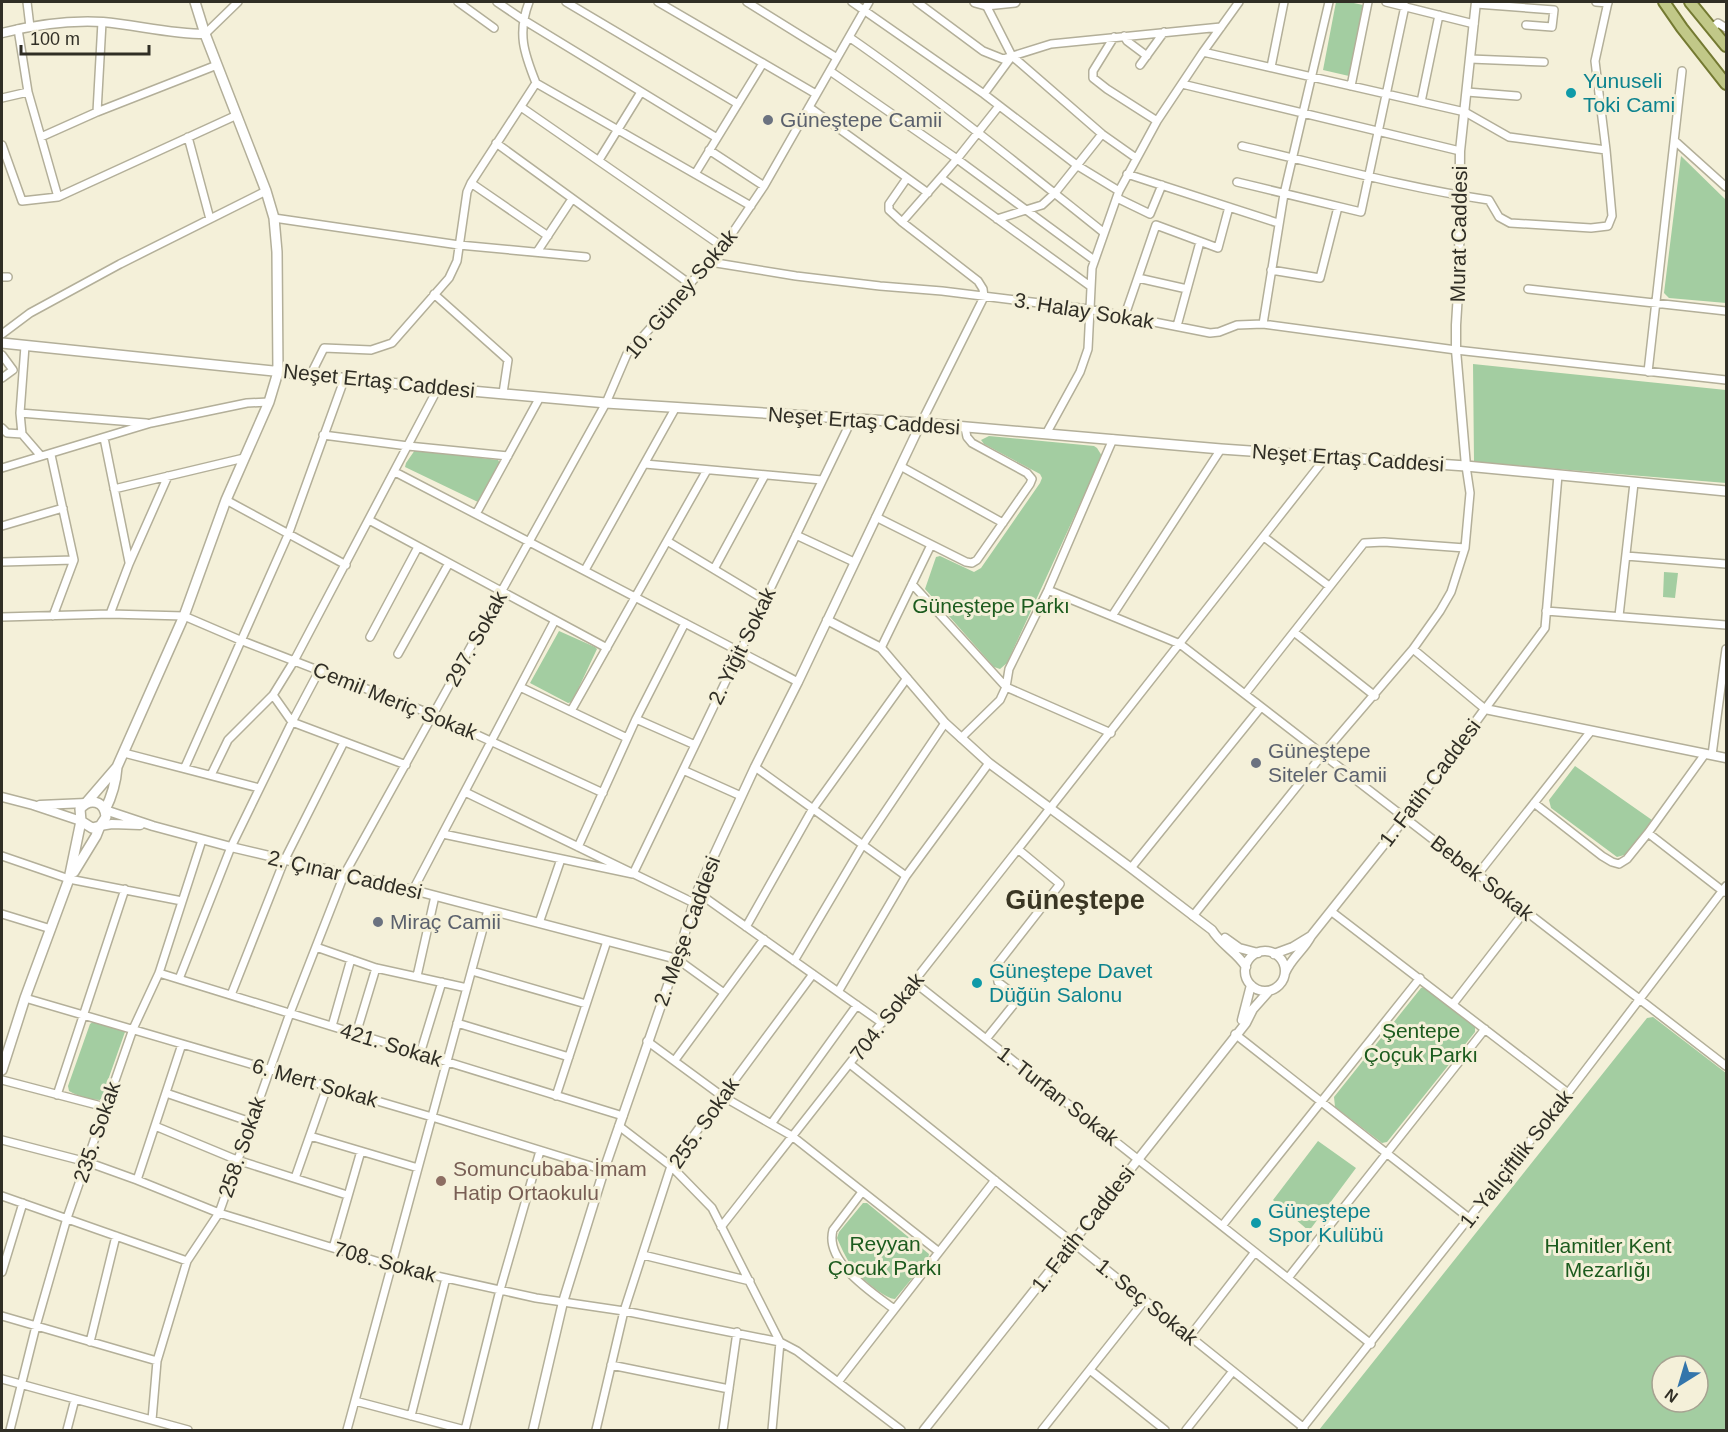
<svg xmlns="http://www.w3.org/2000/svg" width="1728" height="1432" viewBox="0 0 1728 1432" font-family="Helvetica,sans-serif">
	<rect width="100%" height="100%" fill="#f4f0d9"/>
	<path fill="#a3cda1" fill-rule="evenodd" d="M1336,2h13l14,3 -14,71 -26,-6z
		M1681,156l45,44v103l-57,-5 -5,-5z
		M1473,364l253,26v93l-252,-21z
		M989,436l105,10 3,2 5,8 -95,207 -7,6 -6,-2 -69,-78 11,-32 4,-1 34,16 7,-4 59,-85 2,-5 -2,-4 -56,-30 -3,-4z
		M415,450l83,10 3,5 -21,38 -75,-36 1,-4z
		M1664,572l14,1 -3,25 -12,-1z
		M559,631l36,16 2,2 -25,53 -4,1 -38,-20z
		M1575,766l77,54 -24,34 -11,3 -66,-49 -2,-8z
		M1424,987l51,40v5l-88,110 -5,1 -47,-36 -1,-10 87,-109z
		M1653,1017l73,56v357h-407l328,-412zM1662,1366h36v36h-36z
		M94,1021l27,8 4,3 -23,65 -2,3c-9,0 -23,-4 -31,-9l-1,-5 22,-62z
		M1318,1141l38,27 -47,63 -36,-31z
		M863,1203h4l62,51 -1,5 -33,40c-11,0 -39,-25 -45,-35 -5,-8 -9,-17 -13,-26l2,-6z"/>
	<g fill="none" stroke-linecap="round" stroke-linejoin="round">
		<g stroke="#b3af99" stroke-width="10">
			<path id="minor" d="M27,2l3,25
				M458,2l36,26
				M497,2l25,17 195,119
				M566,2l172,102
				M658,2l158,92
				M747,2l90,56
				M852,2l132,92 94,72 41,25
				M917,2l66,49 20,8 48,-15 170,-17
				M1386,2l88,22
				M1596,2l12,1
				M1476,4l78,6 -2,17 -26,-2
				M986,5l26,51 90,78 34,24
				M1712,28l6,-5 8,5
				M18,29l10,63 30,105
				M205,34l33,-32
				M1124,36l3,5 20,15
				M849,37c88,61 170,128 254,195
				M1114,37l-21,34v7l14,11 50,32
				M1203,52l262,60 44,25 97,13
				M1470,59l74,3
				M1140,65l24,-33
				M1271,67l13,-65
				M830,71l127,88 137,101
				M536,83l215,123
				M1182,84l278,67
				M1351,86l17,-84
				M1467,92l50,4
				M984,94l28,-38
				M2,98l26,-6
				M1421,102l18,-87
				M521,107l202,140
				M809,107l119,86
				M97,112l5,-90
				M41,137l56,-25 120,-47
				M188,137l22,82
				M1675,141l51,46
				M496,143l194,141
				M2,145l20,56 36,-4 179,-82
				M1242,146c82,19 164,42 247,54l10,17 11,6 81,5 17,-2 4,-10 -6,-66 -11,-89 13,-59
				M709,150l55,36
				M599,160l42,-68
				M695,174l68,-111
				M1127,174l151,49
				M907,178l-18,26v6l13,12 76,59 5,8 1,8 -63,126
				M941,178l149,108
				M1237,182l124,30 44,-206
				M471,183l77,53
				M1117,198l33,16 12,-29
				M274,218l185,27 127,12
				M997,219l45,-14 13,-12 47,-59
				M902,222l55,-63 42,-53
				M537,252l35,-53
				M710,262l86,14 84,10 62,5 146,18 122,24 9,-1 18,-7 26,-1 193,26 270,30
				M1271,270l49,8 18,-71
				M2,277h6
				M1138,278l49,11
				M1528,289l198,22
				M434,294l74,66 -5,33
				M1125,315l31,-90 62,23 11,-41
				M1263,324l21,-130 45,-192
				M1177,326l23,-84
				M2,334l28,-21 90,-49 146,-73
				M25,346l-5,67 2,21 19,22
				M2,355l11,15 -11,8
				M1648,372l34,-301
				M310,376l14,-28 47,2 21,-7 57,-65 8,-17 10,-69 4,-9 65,-100c-12,-30 -19,-50 -7,-81
				M20,413l126,10
				M2,428l5,5 15,1
				M1046,434l34,-62 8,-23 4,-81 27,-77 38,-70 46,-69 36,-50
				M323,435l85,11 100,10
				M104,438l25,124
				M51,455l23,105 -21,56
				M645,464l177,16
				M902,467l101,56
				M2,468l149,-45 96,-20 22,-1
				M395,472l403,210
				M114,489l130,-31
				M226,500l120,65
				M476,514l64,-117
				M876,517l90,45 6,1 5,-3 53,-76 2,-5 -5,-6 -55,-30 -5,-6 -2,-9
				M369,520l238,128
				M2,526l61,-18
				M796,535l58,27
				M1264,537l65,49
				M667,541l98,59
				M1626,556l100,8
				M2,562l72,-2
				M714,569l51,-94
				M585,570l91,-163
				M912,584l94,103 105,46
				M1048,590l132,54 546,422
				M1546,611l180,14
				M110,614l19,-50 39,-88
				M1112,616l109,-167
				M1619,616l15,-133
				M2,617l108,-3 74,2 56,24 194,75 169,78
				M1294,632l81,64
				M370,637l48,-90
				M881,648l50,-103
				M1413,649l72,60 60,-81 13,-153
				M398,654l51,-91
				M520,687l107,51
				M1245,694l119,-151 20,-1 81,6
				M273,695l19,27 114,43
				M571,711l136,-241
				M636,719l59,26
				M961,738l39,-38 6,-13 3,-18 39,-79 65,-151
				M124,753l135,35
				M1712,755l14,-106
				M185,767l103,-232 56,-155
				M755,767l151,109
				M683,770l58,26
				M211,775l17,-35 45,-45 21,-34 144,-273
				M465,792l229,111
				M1534,803l68,53 10,6 7,2 8,-5 21,-26 57,-79
				M1648,833l76,59
				M443,834l190,40 219,-455
				M578,847l58,-128 49,-96
				M2,856l67,23 113,22
				M1131,868l130,-161
				M1478,874l113,-143
				M413,890l142,-270
				M697,892l185,131
				M1332,912l236,181
				M2,914l49,15
				M1193,916l130,-162 90,-105 27,-38 11,-19 14,-44 5,-55 -4,-27
				M539,923l22,-64
				M746,927l66,-117 95,-132
				M316,947l60,21 91,20
				M677,959l47,34
				M794,961l68,-115 83,-123
				M472,971l114,33
				M159,973l464,143
				M417,976l18,-80
				M179,979l52,-132 61,-125 27,-51
				M914,982l457,362
				M838,992l68,-116 83,-113
				M231,995l53,-134 60,-119
				M25,998l407,119 172,53
				M1453,1004l72,-93
				M457,1023l112,34
				M332,1026l19,-67
				M356,1034l20,-66
				M1235,1034l234,184
				M986,1039l33,-41 -21,-16 -2,-16 64,-82 -41,-34
				M647,1041l75,55 70,40 147,116
				M420,1054l22,-72
				M675,1060l89,-121
				M850,1064l454,364
				M2,1080l103,27
				M166,1093l85,29
				M57,1095l68,-206
				M556,1096l51,-155
				M771,1124l86,-119
				M155,1126l82,34 110,35
				M619,1126l52,40 41,42 68,134 17,9 104,79
				M310,1136l108,32
				M2,1140l85,22 50,18 82,33 173,53 144,32 88,13 156,31 -8,88
				M295,1178l32,-91
				M137,1180l45,-136
				M862,1192l-29,38c-9,32 40,63 61,79
				M2,1196l185,65
				M1222,1226l198,-248
				M721,1227l605,-770
				M333,1248l28,-97
				M643,1255l107,26
				M2,1272l21,-69
				M1288,1278l197,-249
				M2,1316l155,45
				M1190,1336l65,-84
				M90,1342l26,-106
				M611,1365l118,24
				M1090,1370l75,60
				M2,1379l186,51
				M838,1382l157,-202
				M355,1401l110,29
				M411,1416l35,-138
				M152,1420l5,-59 30,-100 32,-48 71,-200 54,-138 262,-472 21,-49 96,-107 41,-61 105,-184
				M10,1430l26,-104 31,-108 66,-189 26,-56 43,-133
				M67,1430l8,-31
				M347,1430l141,-520
				M465,1430l35,-140 40,-139
				M596,1430l28,-119 47,-145 142,-192
				M723,1430l14,-98
				M1042,1430l103,-130
				M1186,1430l47,-59
				M1301,1430l267,-337 158,-207"/>
		</g>
		<g stroke="#b3af99" stroke-width="11">
			<path id="tertiary" d="M2,33c32,-8 67,-13 101,-11 34,3 67,12 102,12
				M1466,466l-10,-116v-25l3,-48 1,-126 16,-149
				M827,620l54,28 64,75 44,40 142,105 81,62c9,15 25,22 34,37
				M2,797l31,8 48,16
				M40,805l46,-2
				M105,810l48,16 78,21 182,43 264,69
				M100,826l12,-2 28,1
				M1225,938l14,10 19,5
				M1245 971a20 20 0 1 1 40 0a20 20 0 1 1-40 0Z
				M1274,954l19,-7 18,-11
				M1285,973c6,-15 19,-23 26,-37l94,-118 80,-109 241,49
				M1242,1020l9,-35
				M533,1430l30,-128 41,-132 73,-211 20,-67 58,-125 43,-85 123,-259
				M924,1430l322,-407 7,-14 16,-18"/>
		</g>
		<g stroke="#b3af99" stroke-width="12">
			<path id="secondary" d="M975,2l11,3 29,-3
				M2,343l436,45 168,15 315,20 300,26 245,17 260,25
				M86,803l31,-36 67,-151 42,-116 43,-98 9,-30 -1,-120 -3,-34 -8,-27 -61,-157 -10,-32
				M105,810c7,-14 11,-28 12,-43
				M74,872l22,-36 4,-10
				M2,1070l23,-72 44,-119 12,-58 -1,-12c10,-12 25,-8 26,8l-6,9 -8,2 -11,-7"/>
		</g>
		<g stroke="#747a32" stroke-width="14">
			<path id="primary" d="M1664,2l18,26 44,56
				M1690,2l36,44"/>
		</g>
		<use href="#minor" stroke="#fff" stroke-width="7"/>
		<use href="#tertiary" stroke="#fff" stroke-width="8"/>
		<use href="#secondary" stroke="#fff" stroke-width="9"/>
		<use href="#primary" stroke="#c1c888" stroke-width="10"/>
	</g>
	<g fill="#0f9aa8" stroke="#f4f0d9" stroke-width="2">
		<circle cx="1571" cy="93" r="6"/>
		<circle cx="977" cy="983" r="6"/>
		<circle cx="1256" cy="1223" r="6"/>
	</g>
	<g fill="#6b7280" stroke="#f4f0d9" stroke-width="2">
		<circle cx="768" cy="120" r="6"/>
		<circle cx="1256" cy="763" r="6"/>
		<circle cx="378" cy="922" r="6"/>
	</g>
	<circle fill="#8d6e63" stroke="#f4f0d9" stroke-width="2" cx="441" cy="1181" r="6"/>
	<g text-anchor="middle" stroke-width="6" stroke-linejoin="round" paint-order="stroke">
		<g font-size="21" fill="#0d838f" stroke="#f4f0d9" text-anchor="start">
			<text x="1583" y="88">Yunuseli<tspan x="1583" dy="24">Toki Cami</tspan></text>
			<text x="989" y="978">Güneştepe Davet<tspan x="989" dy="24">Düğün Salonu</tspan></text>
			<text x="1268" y="1218">Güneştepe<tspan x="1268" dy="24">Spor Kulübü</tspan></text>
		</g>
		<g font-size="21" fill="#5b616d" stroke="#f4f0d9" text-anchor="start">
			<text x="780" y="127">Güneştepe Camii</text>
			<text x="1268" y="758">Güneştepe<tspan x="1268" dy="24">Siteler Camii</tspan></text>
			<text x="390" y="929">Miraç Camii</text>
		</g>
		<g font-size="21" fill="#302e25" stroke="#f4f0d9">
			<text transform="translate(1459 234) rotate(-89)" y="7">Murat Caddesi</text>
			<text transform="translate(681 294) rotate(-50)" y="7">10. Güney Sokak</text>
			<text transform="translate(1084 311) rotate(9)" y="7">3. Halay Sokak</text>
			<text transform="translate(379 381) rotate(6)" y="7">Neşet Ertaş Caddesi</text>
			<text transform="translate(864 421) rotate(4)" y="7">Neşet Ertaş Caddesi</text>
			<text transform="translate(1348 458) rotate(4)" y="7">Neşet Ertaş Caddesi</text>
			<text transform="translate(476 639) rotate(-61)" y="7">297. Sokak</text>
			<text transform="translate(742 646) rotate(-64)" y="7">2. Yiğit Sokak</text>
			<text transform="translate(395 701) rotate(22)" y="7">Cemil Meriç Sokak</text>
			<text transform="translate(1430 783) rotate(-53)" y="7">1. Fatih Caddesi</text>
			<text transform="translate(345 875) rotate(13)" y="7">2. Çınar Caddesi</text>
			<text transform="translate(1482 878) rotate(38)" y="7">Bebek Sokak</text>
			<text transform="translate(687 931) rotate(-70)" y="7">2. Meşe Caddesi</text>
			<text transform="translate(887 1017) rotate(-52)" y="7">704. Sokak</text>
			<text transform="translate(391 1045) rotate(17)" y="7">421. Sokak</text>
			<text transform="translate(315 1083) rotate(16)" y="7">6. Mert Sokak</text>
			<text transform="translate(1058 1096) rotate(38)" y="7">1. Turfan Sokak</text>
			<text transform="translate(704 1123) rotate(-55)" y="7">255. Sokak</text>
			<text transform="translate(97 1132) rotate(-71)" y="7">235. Sokak</text>
			<text transform="translate(242 1147) rotate(-71)" y="7">258. Sokak</text>
			<text transform="translate(1516 1159) rotate(-52)" y="7">1. Yalıçiftlik Sokak</text>
			<text transform="translate(1083 1229) rotate(-52)" y="7">1. Fatih Caddesi</text>
			<text transform="translate(385 1262) rotate(15)" y="7">708. Sokak</text>
			<text transform="translate(1147 1302) rotate(39)" y="7">1. Seç Sokak</text>
		</g>
		<g font-size="21" fill="#1c5b1e" stroke="#f4f0d9">
			<text x="991" y="613">Güneştepe Parkı</text>
			<text x="1421" y="1038">Şentepe<tspan x="1421" dy="24">Çoçuk Parkı</tspan></text>
			<text x="885" y="1251">Reyyan<tspan x="885" dy="24">Çocuk Parkı</tspan></text>
			<text x="1608" y="1253">Hamitler Kent<tspan x="1608" dy="24">Mezarlığı</tspan></text>
		</g>
		<g font-size="21" fill="#785e54" stroke="#f4f0d9" text-anchor="start">
			<text x="453" y="1176">Somuncubaba İmam<tspan x="453" dy="24">Hatip Ortaokulu</tspan></text>
		</g>
		<g font-size="27" font-weight="bold" fill="#3a3624" stroke="#f4f0d9">
			<text x="1075" y="909">Güneştepe</text>
		</g>
	</g>
	<rect width="1728" height="1432" fill="none" stroke="#302e25" stroke-width="6"/>
	<g transform="translate(1680 1384) rotate(217)"><circle r="28" fill="#f4f0d9" stroke="#a6a291" stroke-width="1.5"/>
	<path d="M0-4.5L10 22L0 15L-10 22Z" fill="#3375ab"/>
	<text y="-9" font-size="16" font-weight="bold" text-anchor="middle" fill="#302e25">N</text>
	</g>
	<path d="M21 45v9h128v-9" fill="none" stroke="#302e25" stroke-width="3"/>
	<text x="30" y="45" font-size="18" fill="#302e25" stroke="#f4f0d9" stroke-width="4.5" paint-order="stroke">100 m</text>
</svg>
